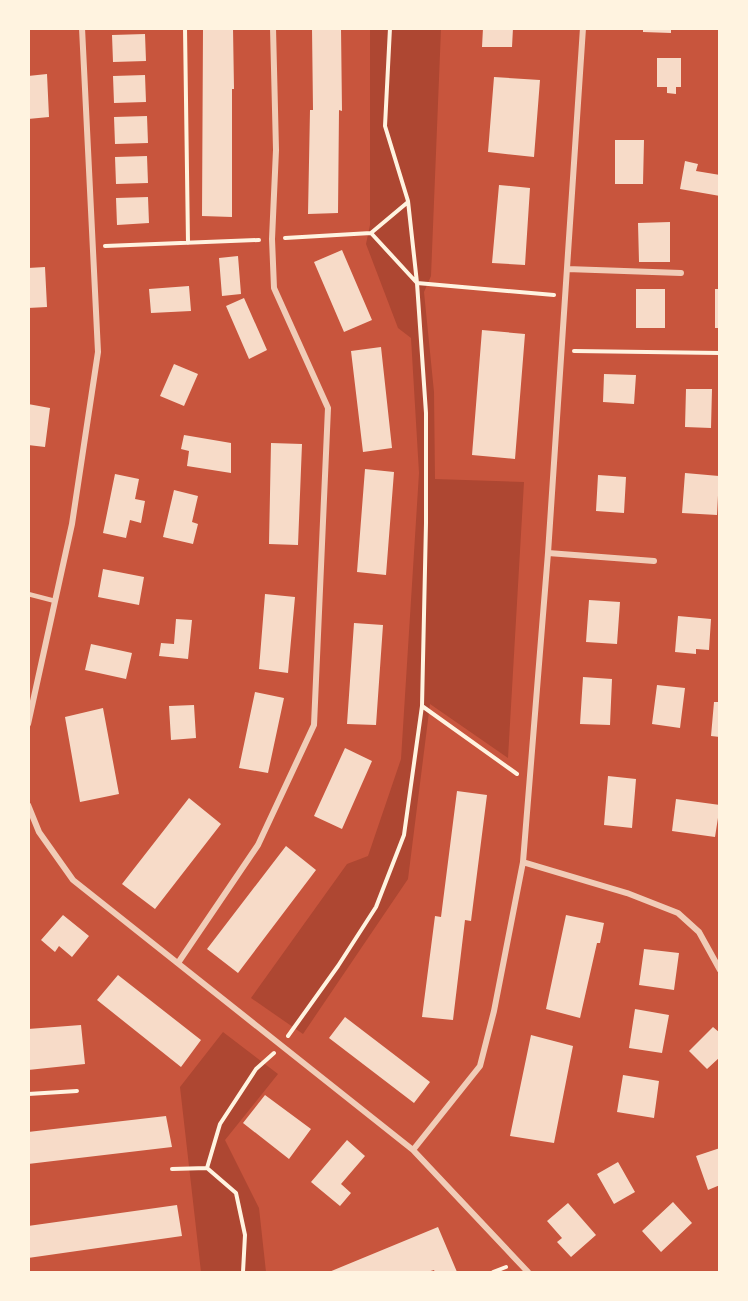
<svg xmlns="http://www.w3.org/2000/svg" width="748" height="1301" viewBox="0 0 748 1301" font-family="Merriweather,serif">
	<rect width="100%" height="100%" fill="#c8553d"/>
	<path fill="#ae4732" d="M370,29h71l-10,247 -7,16 10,100 1,87 89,3 -16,276 -78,-54 -22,175 -105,155 -52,-36 96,-134 21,-8 33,-97 18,-286 -8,-135 -13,-10 -32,-84 4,-19z
		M223,1032l55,42 -53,66 34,68 7,64h-65l-21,-185z"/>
	<path fill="#f7dbc8" d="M203,28h30l1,61h-2v128l-30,-1z
		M312,28h29l1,83 -3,-1 -1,103 -30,1 2,-104h3z
		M483,28h30l-1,19h-30z
		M643,28h28v5l-28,-1z
		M145,34l1,27 -33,1 -1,-27z
		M657,58h24v29h-5v7l-9,-1v-6h-10z
		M47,74l2,43 -21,2v-43z
		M145,75l1,27 -32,1 -1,-27z
		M494,77l46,3 -6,77 -46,-5z
		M147,116l1,27 -33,1 -1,-27z
		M615,140h29l-1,44h-28z
		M147,156l1,27 -32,1 -1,-27z
		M685,161l13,3 -2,7 24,4v21l-40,-7z
		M499,185l31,3 -5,77 -33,-2z
		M148,197l1,26 -32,2 -1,-27z
		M670,222v40h-31l-1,-39z
		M342,250l30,70 -28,12 -30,-70z
		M238,256l3,38 -19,2 -3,-38z
		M45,267l2,40 -19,1v-40z
		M189,286l2,25 -40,2 -2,-24z
		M636,289h29v39h-29z
		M715,289h5v39h-5z
		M244,298l23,52 -18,9 -23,-53z
		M482,330l43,4 -10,125 -43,-4z
		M381,347l11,101 -29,4 -12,-101z
		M174,364l24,10 -14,32 -24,-10z
		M604,374l32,1 -2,29 -31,-2z
		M686,389h26l-1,39 -26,-1z
		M28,404l22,4 -5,39 -17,-2z
		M184,435l47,8v30l-44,-7 2,-15 -8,-2z
		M271,443l31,1 -4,101 -29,-1z
		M365,469l29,3 -8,103 -29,-3z
		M685,473l34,3 -2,39 -35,-2z
		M115,474l24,5 -4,20 10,2 -4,22 -11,-3 -4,18 -23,-5z
		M598,475l28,2 -2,36 -28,-2z
		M174,490l24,6 -6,26 6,2 -5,20 -30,-7z
		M103,569l41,8 -5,28 -41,-8z
		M265,594l30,3 -7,76 -29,-4z
		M589,600l31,2 -3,42 -31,-2z
		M678,616l33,3 -2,31 -13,-1v5l-21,-2z
		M176,619l16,1 -4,39 -29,-3 2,-13 13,1z
		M354,623l29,2 -7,100 -29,-1z
		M91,644l41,9 -6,26 -41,-9z
		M583,677l29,2 -2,46 -30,-1z
		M657,685l28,3 -5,40 -28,-4z
		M255,692l29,6 -16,75 -29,-5z
		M714,702h6v35l-9,-1z
		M194,705l2,33 -25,2 -2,-34z
		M103,708l16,86 -39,8 -15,-85z
		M345,748l27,13 -30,68 -28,-13z
		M608,776l28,3 -4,49 -28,-3z
		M457,791l30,4 -16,126 -6,-1 -12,100 -31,-3 13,-101 6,1z
		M189,798l32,26 -66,85 -33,-25z
		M676,799l44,6 -5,32 -43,-6z
		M286,846l30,24 -78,103 -31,-24z
		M63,915l26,21 -17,21 -13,-11 -4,6 -14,-12z
		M566,915l38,8 -4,20h-3l-17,75 -34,-9z
		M644,949l35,4 -5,37 -35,-5z
		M118,975l83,65 -20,27 -84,-67z
		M635,1009l34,6 -7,38 -33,-5z
		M345,1017l85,65 -16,21 -85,-65z
		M81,1025l4,39 -57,6v-41z
		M713,1027l7,6v24l-13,12 -18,-18z
		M531,1035l42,11 -19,97 -44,-7z
		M623,1075l36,6 -5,37 -37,-6z
		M265,1095l46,34 -22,30 -46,-36z
		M166,1116l6,31 -144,17v-32z
		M347,1140l18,16 -24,28 10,9 -11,13 -29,-24z
		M720,1148v37l-12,5 -12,-34z
		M618,1162l17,30 -21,12 -17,-30z
		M673,1202l19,21 -31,29 -19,-21z
		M568,1203l28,32 -25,22 -14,-15 5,-4 -15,-17z
		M177,1205l5,31 -154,22v-32z
		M438,1227l19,45h-22l-1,-2 -7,2h-98z"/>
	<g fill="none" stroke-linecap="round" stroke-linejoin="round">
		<path stroke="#fff3e0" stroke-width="4" d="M185,28l3,215
			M371,233l37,-31
			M285,238l86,-5 46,50 137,12
			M105,246l154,-6
			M574,351l146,2
			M422,706l95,68
			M288,1036l50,-70 38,-59 28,-72 18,-129 4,-183v-110l-9,-130 -9,-82 -23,-75 5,-98
			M28,1094l49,-3
			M172,1169l35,-1
			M243,1272l2,-37 -9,-42 -29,-25 13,-44 36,-55 18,-16
			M493,1272l13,-5"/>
		<path stroke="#f1ccb7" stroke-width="4.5" d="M28,594l27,7"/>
		<path stroke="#f1ccb7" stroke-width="6" d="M567,269l114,4
			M548,553l106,8
			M28,724l44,-200 26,-172 -16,-324
			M28,805l11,27 34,48 340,270
			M523,862l104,31 51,20 21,19 21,38
			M178,963l80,-118 56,-120 14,-317 -54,-120 -2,-49 4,-89 -3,-122
			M528,1272l-115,-122 67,-84 14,-55 29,-149 25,-309 35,-525"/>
	</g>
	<rect width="748" height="1301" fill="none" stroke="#fff3e0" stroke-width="60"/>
</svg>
